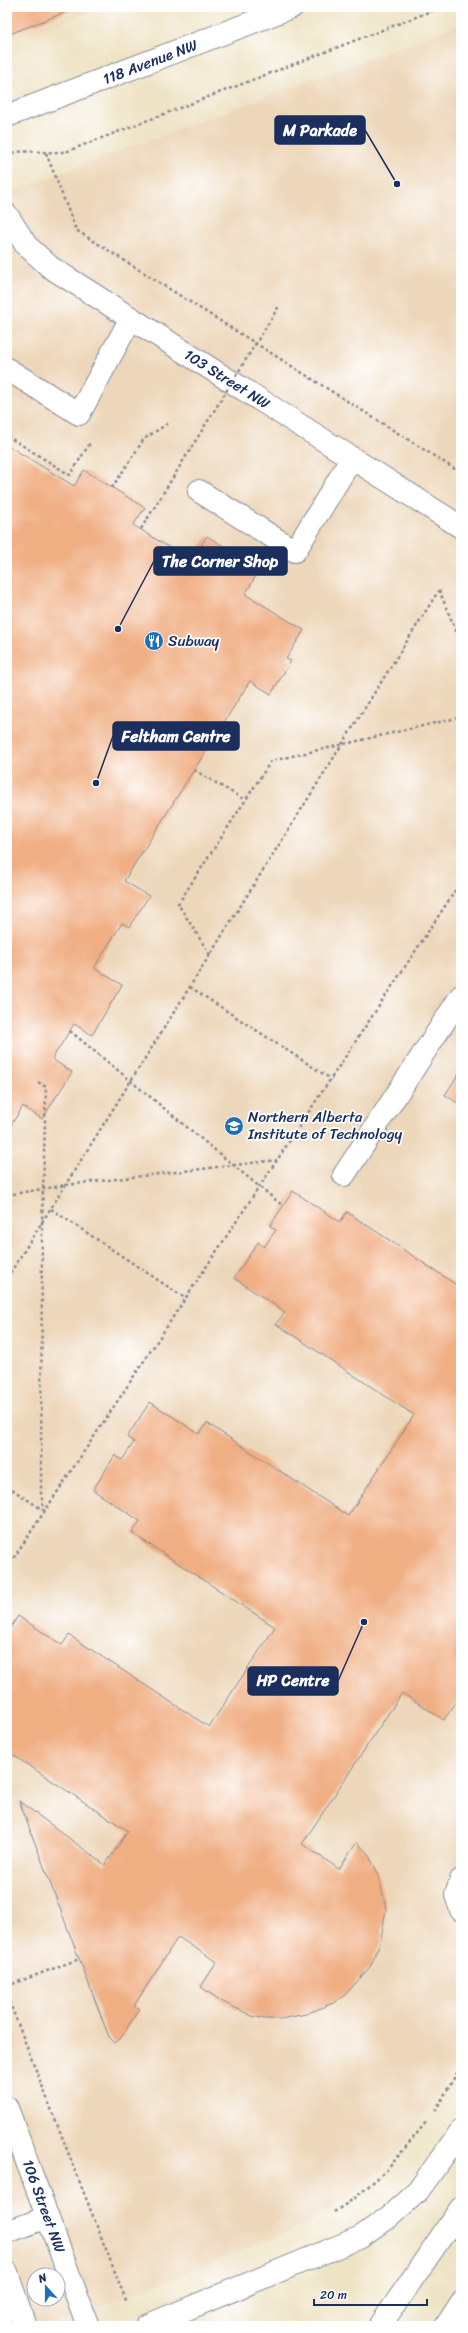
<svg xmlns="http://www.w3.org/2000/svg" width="468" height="2333" viewBox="0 0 468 2333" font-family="Sriracha,sans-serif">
	<rect width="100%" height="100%" fill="#fff"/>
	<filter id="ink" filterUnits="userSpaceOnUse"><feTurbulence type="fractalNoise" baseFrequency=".025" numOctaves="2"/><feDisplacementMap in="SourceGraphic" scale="8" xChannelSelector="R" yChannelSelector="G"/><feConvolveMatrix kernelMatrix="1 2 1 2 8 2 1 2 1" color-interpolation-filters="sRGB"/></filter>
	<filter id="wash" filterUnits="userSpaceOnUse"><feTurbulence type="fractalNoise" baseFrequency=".012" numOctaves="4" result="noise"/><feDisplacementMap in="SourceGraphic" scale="16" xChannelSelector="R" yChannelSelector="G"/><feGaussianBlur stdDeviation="0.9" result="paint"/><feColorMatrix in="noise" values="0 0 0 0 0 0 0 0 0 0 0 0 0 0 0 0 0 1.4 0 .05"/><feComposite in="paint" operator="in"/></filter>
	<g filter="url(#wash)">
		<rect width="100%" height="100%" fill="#efe3c5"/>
		<path fill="#edd7ba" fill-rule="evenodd" d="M7,7h96l-96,36z
			M461,24v2034l-65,98 -53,45 -46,28 -248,97h-42v-2133zM34,2275h24v24h-24z"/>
		<g id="blocks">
			<path fill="#f0ae83" d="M7,7h72l-72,28z
				M7,445l67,41 10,-16 61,38 -12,17 58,36 16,-25 53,33 -15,25 59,36 -18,29 5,2 -20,33 -21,-13 -126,200 25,15 -20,31 -7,-4 -28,45 28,17 -30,50 -18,-11 -22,35 20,13 -30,47 -19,-13 -16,25z
				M461,1070v35l-16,-10z
				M293,1191l47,31 7,-10 114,76v411l-2,-1 -15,22 -42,-27 -100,151 37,25 18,-27 11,12 10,19 8,36 -6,35 -10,23 -25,28 -12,8 -27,11 -25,5h-15l-14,-3 -31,-15 -20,-14 16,-25 -39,-25 -44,69 5,3 -18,29 -6,5 -6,-6 -90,-236 86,64 23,-34 -121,-80v-118l11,-17 44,29 7,-10 140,92 66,-100 -143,-94 8,-12 -47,-31 22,-35 7,5 12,-18 -7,-5 23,-35 49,32 8,-11 141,93 66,-101 -138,-91 9,-12 -51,-34 24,-36 6,5 12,-17 -6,-4z"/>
		</g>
	</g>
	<g filter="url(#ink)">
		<use href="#blocks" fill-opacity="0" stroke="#858992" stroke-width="1"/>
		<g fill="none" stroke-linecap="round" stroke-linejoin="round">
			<g stroke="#858992" stroke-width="24">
				<path id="lane" d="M7,369l72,45 52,-96
					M199,491l96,60 57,-93
					M344,1175l117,-179
					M461,1880l-5,15 5,15
					M7,2232l41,-15
					M146,2326l215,-89 28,-20 29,-26 43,-60"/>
			</g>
			<g stroke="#858992" stroke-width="24">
				<path id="street" d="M7,215l19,30 24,22 411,260"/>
			</g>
			<g stroke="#858992" stroke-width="24">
				<path id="secondary" d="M7,116l285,-109
					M7,2108l81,218
					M7,2272l18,54
					M380,2326l81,-118
					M446,2326l15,-23"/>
			</g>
			<path stroke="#858992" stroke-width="2.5" stroke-dasharray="3 3" stroke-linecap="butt" d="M46,153l30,77 385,243
				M7,154c21,-6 40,1 61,-3l374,-144
				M7,436l63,39 20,-32
				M112,488l32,-49 26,-17
				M439,590l22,53
				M194,770l51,30
				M210,955l-32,-51 93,-143 190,-44
				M190,987l141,92
				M38,1082l8,5 -4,136 -1,270 3,17
				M7,1195l59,-10 211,-25
				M51,1209l134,89
				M7,1278l432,-688
				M7,1486l36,24
				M7,1568l454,-686
				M7,1986l72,-27
				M7,1996l120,307
				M435,2111l26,-45
				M334,2212l21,-14 32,-28 40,-49"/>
			<use href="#lane" stroke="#fff" stroke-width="22"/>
			<use href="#street" stroke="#fff" stroke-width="22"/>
			<use href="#secondary" stroke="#fff" stroke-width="22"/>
			<path stroke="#858992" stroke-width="2.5" stroke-dasharray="3 3" stroke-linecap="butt" d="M141,529l138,-223
				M70,1031l213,175"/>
		</g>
	</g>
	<defs>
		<g id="restaurant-disc" transform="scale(1)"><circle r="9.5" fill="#1f6fb2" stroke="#fff"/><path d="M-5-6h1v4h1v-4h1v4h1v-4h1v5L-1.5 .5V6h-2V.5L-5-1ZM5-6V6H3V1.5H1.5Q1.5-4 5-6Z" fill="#fff"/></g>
		<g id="university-disc" transform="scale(1)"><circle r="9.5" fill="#1f6fb2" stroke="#fff"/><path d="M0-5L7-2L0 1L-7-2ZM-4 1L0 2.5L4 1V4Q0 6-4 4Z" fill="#fff"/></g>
	</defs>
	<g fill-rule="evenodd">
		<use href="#restaurant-disc" x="154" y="641"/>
		<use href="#university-disc" x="234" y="1126"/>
	</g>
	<g text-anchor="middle" stroke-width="3.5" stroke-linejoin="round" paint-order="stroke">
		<g font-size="15" fill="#1b2f5e" stroke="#fff">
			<text transform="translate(150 62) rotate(-21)" y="5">118 Avenue NW</text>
			<text transform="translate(227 379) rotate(32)" y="5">103 Street NW</text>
			<text transform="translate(44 2206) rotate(70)" y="5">106 Street NW</text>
		</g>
		<g font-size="15" fill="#1b2f5e" stroke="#fff" text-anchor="start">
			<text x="168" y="646">Subway</text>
			<text x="248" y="1122">Northern Alberta<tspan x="248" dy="17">Institute of Technology</tspan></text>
		</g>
	</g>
	<path fill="none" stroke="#1b2f5e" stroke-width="1.5" d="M397 184L365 130M118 629L154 561M96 783L113 736M364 1622L338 1681"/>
	<g fill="#1b2f5e" stroke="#fff" stroke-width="1.5">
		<circle cx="397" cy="184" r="4"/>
		<circle cx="118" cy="629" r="4"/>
		<circle cx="96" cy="783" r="4"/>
		<circle cx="364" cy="1622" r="4"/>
	</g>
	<g fill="#1b2f5e" stroke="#1b2f5e" stroke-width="1.5">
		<rect x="275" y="116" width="90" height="28" rx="4"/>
		<rect x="154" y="547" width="133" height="28" rx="4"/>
		<rect x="113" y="722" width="126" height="28" rx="4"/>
		<rect x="248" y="1667" width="90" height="28" rx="4"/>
	</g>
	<g font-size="16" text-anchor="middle" font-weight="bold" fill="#fff">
		<text x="320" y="136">M Parkade</text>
		<text x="220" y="567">The Corner Shop</text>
		<text x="176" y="742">Feltham Centre</text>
		<text x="293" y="1686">HP Centre</text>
	</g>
	<rect width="468" height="2333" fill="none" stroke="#fff" stroke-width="24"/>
	<g transform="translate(46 2287) rotate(339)"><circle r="19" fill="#ffffff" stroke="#a4acbf"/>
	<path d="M0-3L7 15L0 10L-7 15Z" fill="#1f6fb2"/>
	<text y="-6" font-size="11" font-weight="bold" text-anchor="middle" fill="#1b2f5e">N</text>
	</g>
	<path d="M314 2299v6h113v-6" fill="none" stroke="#1b2f5e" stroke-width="2"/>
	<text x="320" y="2299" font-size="12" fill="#1b2f5e" stroke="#ffffff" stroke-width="3" paint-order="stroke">20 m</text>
</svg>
